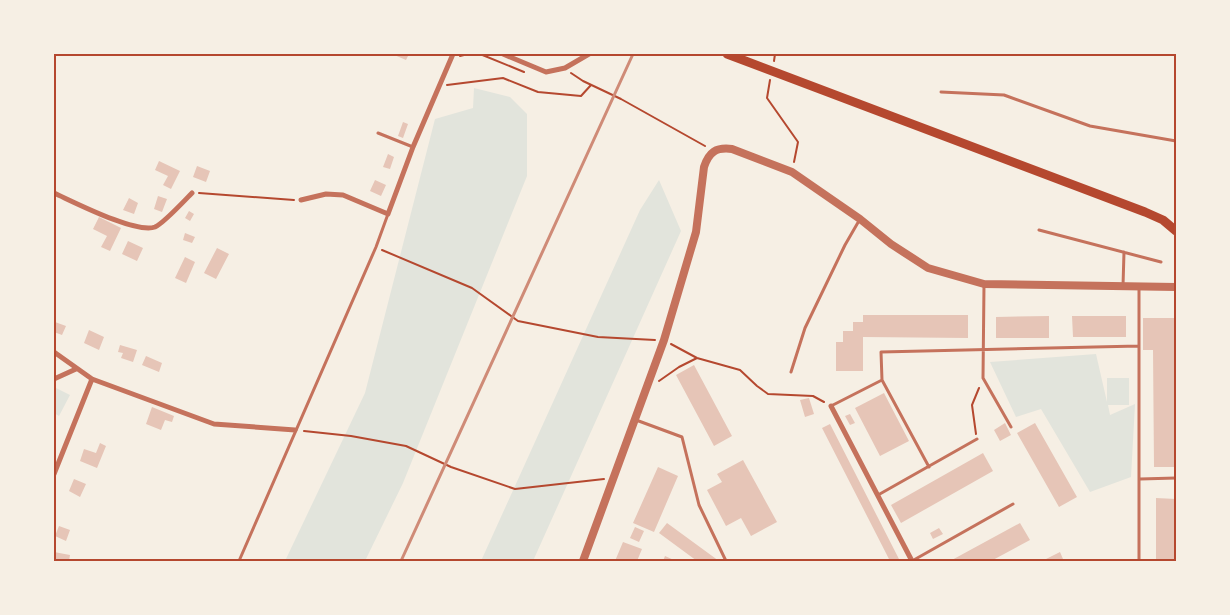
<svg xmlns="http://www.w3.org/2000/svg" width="1230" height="615" viewBox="0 0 1230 615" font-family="'Nunito Sans',sans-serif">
	<rect width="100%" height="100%" fill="#f6efe4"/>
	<path fill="#e2e4dc" d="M474,88l36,9 17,17v62l-124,307 -38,78h-80l80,-168 70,-274 38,-11z
		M659,180l22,51 -148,330h-52l159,-351z
		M1096,354l11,48v-24h22v27h-21l2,10 25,-11 -4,73 -41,15 -49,-83 -25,8 -26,-55z
		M54,387l16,8 -11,21 -5,-3z"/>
	<path fill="#e6c5b7" d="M392,54h17l-3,6z
		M403,122l5,2 -5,14 -5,-2z
		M388,154l6,3 -4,12 -7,-2z
		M159,161l21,10 -9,18 -8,-4 5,-9 -13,-6z
		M197,166l13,5 -4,11 -13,-5z
		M375,180l11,5 -5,11 -11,-5z
		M158,196l9,3 -5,13 -8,-3z
		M129,198l9,5 -4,11 -11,-4z
		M189,211l5,3 -4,7 -5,-3z
		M99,217l22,11 -11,23 -9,-4 6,-11 -14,-7z
		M185,233l10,4 -3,6 -9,-3z
		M128,241l15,7 -6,13 -15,-7z
		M217,248l12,6 -13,25 -12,-6z
		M185,257l10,5 -9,21 -11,-5z
		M863,315h105v23l-105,-1v34h-27v-29h7v-11h10v-9h10z
		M1049,316v22h-53v-21z
		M1072,316h54v21h-53z
		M1143,318h32l1,149h-22l-1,-117h-10z
		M55,322l11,4 -4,9 -8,-3z
		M89,330l15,7 -5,13 -15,-7z
		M120,345l17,5 -4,12 -12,-4 2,-5 -5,-1z
		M146,356l16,7 -3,9 -17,-7z
		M694,365l38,71 -18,10 -38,-71z
		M884,393l25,48 -29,15 -25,-48z
		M809,398l5,16 -9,3 -5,-17z
		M152,407l22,9 -2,6 -7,-2 -4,10 -15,-6z
		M850,414l5,9 -5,2 -5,-9z
		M1005,423l6,12 -11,6 -6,-11z
		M1035,423l42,74 -18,10 -42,-74z
		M830,424l70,137h-10l-68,-133z
		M100,443l6,3 -9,22 -17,-7 4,-12 12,4z
		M983,453l10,18 -92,52 -10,-18z
		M743,460l34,62 -26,14 -10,-18 -15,8 -19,-36 15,-8 -5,-8z
		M658,467l20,9 -24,56 -21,-9z
		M74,479l12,5 -6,13 -11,-6z
		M1156,498l20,1v62h-20z
		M667,523l52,38h-22l-38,-28z
		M1020,523l10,17 -39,21h-41z
		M59,526l11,4 -4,11 -11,-5z
		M635,527l9,4 -5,11 -9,-4z
		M939,528l4,6 -10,5 -3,-6z
		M623,542l19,7 -5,12h-22z
		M54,552l16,3 -1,6h-15z
		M1060,552l3,7 -4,2h-12l-1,-2z
		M665,556l11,5h-13z"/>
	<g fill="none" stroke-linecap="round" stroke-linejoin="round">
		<path stroke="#b5482f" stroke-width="2" d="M480,54l44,18
			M460,56l8,-2
			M774,61l1,-7
			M571,73l12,8 38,18 84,47
			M770,80l-3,18 31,44 -4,20
			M447,85l56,-7 35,14 43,4 10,-11
			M199,193l95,7
			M382,250l90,38 46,33 80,16 57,3
			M671,344l26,14 43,12 17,16 11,8 45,2 11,6
			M659,381l20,-14 18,-9
			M304,431l47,5 55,10 45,21 64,22 89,-10
			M976,434l-4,-29 7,-17"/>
		<path stroke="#c5725c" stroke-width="3" d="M941,92l63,3 86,31 86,15
			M378,133l35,14
			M1039,230l122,32
			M984,285l-1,93 28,49
			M1123,286l1,-34
			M1139,287v274
			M791,372l14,-44 40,-83 15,-26
			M831,406l51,-26
			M636,420l46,17 17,68 27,56
			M929,467l-47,-87 -1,-28 258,-6
			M1140,479l36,-1
			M878,495l99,-56
			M239,561l137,-314 12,-33
			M912,561l101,-57"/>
		<path stroke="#c5725c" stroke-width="5" d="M503,54l43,18 19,-4 24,-14
			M54,193c20,9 82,41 101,34 9,-4 29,-26 37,-34
			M301,200l25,-6 17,1 45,19 25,-67 40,-93
			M54,352l38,27 122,45 81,6
			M54,379l22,-10
			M831,406l81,155
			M54,474l38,-95"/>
		<path stroke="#c5725c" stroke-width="8" d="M583,561l81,-221 32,-108 8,-65c5,-15 12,-20 28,-18l60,23 68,47 31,25 37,24 56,16 192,3"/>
		<path stroke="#b5482f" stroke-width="9" d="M727,54l418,158 18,8 13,11"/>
		<path stroke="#cf8b77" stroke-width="3" d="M401,561l232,-507"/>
	</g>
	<rect width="1230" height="615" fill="none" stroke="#f6efe4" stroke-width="110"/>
	<rect x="55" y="55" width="1120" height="505" fill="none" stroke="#b5482f" stroke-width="2"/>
</svg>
